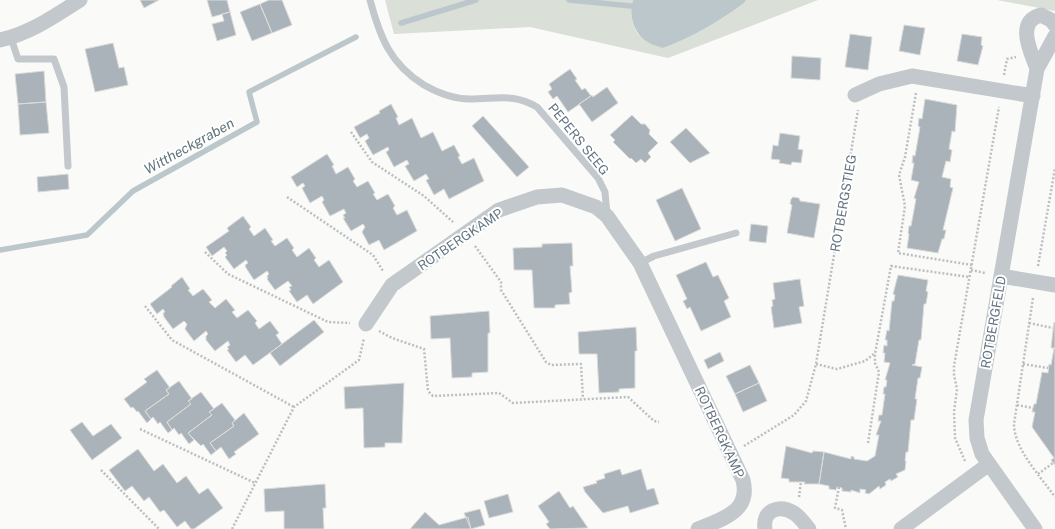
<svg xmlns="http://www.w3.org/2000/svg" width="1055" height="529" viewBox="0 0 1055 529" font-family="'Public Sans',sans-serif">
	<rect width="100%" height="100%" fill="#fafaf8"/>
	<path fill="#dadfd7" d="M385,0h248c-4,10 -1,25 5,34 5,6 18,10 25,14 30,-11 55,-26 81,-45l2,-3h72l-150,58 -138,-31 -136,7z
		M997,0h58v11z"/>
	<path fill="#bbc7cb" d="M633,0h113l-2,3c-26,19 -51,34 -81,45 -5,-2 -11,-3 -15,-6 -14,-7 -20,-28 -15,-42z"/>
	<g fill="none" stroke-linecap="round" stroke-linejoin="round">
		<path stroke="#bbc7cb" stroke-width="5.5" d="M569,0l62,6
			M401,23l75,-23
			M0,250l87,-15 46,-44 124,-69 -8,-30 107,-55"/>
	</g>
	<path fill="#aab3b9" stroke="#dcdcda" d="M140,0h19l-15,8z
		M207,0h20l3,12 -18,5z
		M269,0h13l10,25 -20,8 -12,-29z
		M260,4l12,29 -20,8 -12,-29z
		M230,12l6,23 -19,6 -5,-17 12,-3 -2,-7z
		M904,25l21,3 -5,27 -21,-4z
		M850,34l22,3 -4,33 -23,-3z
		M962,34l20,3 -1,8 2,1 -5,19 -21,-4z
		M113,43l6,25 5,-1 4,18 -33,7 -10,-43z
		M792,56l29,2 -1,22 -29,-2z
		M570,69l7,10 -2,1 7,10 3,-2 6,8 -23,16 -11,-16 -4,3 -5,-7 4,-3 -3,-5z
		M44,71l2,31 -28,2 -3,-30z
		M607,87l11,16 -26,19 -13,-18 13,-9 1,2z
		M925,99l32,6 -2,27 -3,-1 -3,18 3,1 -2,12 -4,-1 -4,16 9,2 -1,8 3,1 -10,42h3l-2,9h-2l-4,14 -31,-5 2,-14 -1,-1 1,-7h2l5,-27 -2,-1 5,-16 -8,-2 3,-17h-2l1,-8 2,1 5,-29 -2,-1 1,-8 3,1z
		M46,102l3,31 -29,2 -2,-31z
		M391,104l7,13 -2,1 3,7 13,-7 9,20 12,-6 9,19 12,-6 6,11 -2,1 4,7 12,-6 10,23 -35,18 -5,-10 -10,6 -8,-15 3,-1 -3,-5 -12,7 -9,-15 4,-2 -2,-4 -13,7 -8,-15 3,-2 -1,-3 -15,8 -8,-14 4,-3 -2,-4 -7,4 -6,-11 26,-14 -1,-2z
		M632,115l9,9h4l5,6 -1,4 9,9 -10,10 3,4 -6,6 -4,-4 -5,4 -5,-5 -1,1 -17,-17 2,-2 -5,-5z
		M483,116l46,51 -12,10 -45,-51z
		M686,128l24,25 -20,10 -20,-21z
		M780,133l20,3 -2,13 5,1 -2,13 -9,-1 -1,3 -12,-2 1,-3 -9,-1 2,-14 5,1z
		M327,154l7,11 -2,1 4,8 12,-7 7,12 -2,2 4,6 11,-6 7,12 -2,1 4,6 11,-6 7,12 -2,2 4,7 10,-5 10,21 -33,19 -5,-10 -10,5 -7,-13 3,-5 -2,-3 -12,7 -8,-13h2l-2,-3 3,-2 -2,-4 -14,7 -8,-14 2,-2 -2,-4 -12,7 -8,-15 3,-2 -2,-3 -6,4 -6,-10z
		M68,174l1,15 -31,3 -1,-15z
		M682,188l19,41 -26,12 -19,-41z
		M793,197l6,1 1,3 20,3 -6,34 -27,-5 5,-28 -2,-1 1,-5z
		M243,216l8,11 -2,2 5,7 11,-8 8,12 -2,1 4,5 12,-8 7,10 -2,2 5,7 12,-9 7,10 -2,2 5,7 10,-7 14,22 -30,22 -6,-9 -10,7 -8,-11 2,-1 -2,-3 3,-1 -4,-5 -13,9 -8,-11 1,-1 -1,-2 2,-2 -2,-3 -13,9 -8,-12 -1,-3 3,-2 -2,-3 -12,9 -9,-12 2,-2 -2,-2 2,-2 -3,-4 -12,9 -6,-9 23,-16 -2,-3z
		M751,224l17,2 -2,17 -17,-2z
		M572,243l1,23h-3l2,26 -3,1 1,11 -15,1v3h-21l-2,-38h-18l-1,-22 29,-1v-3z
		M706,262l7,15 5,-2 11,23 -5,3 7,16 -30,14 -11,-24 -3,2 -4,-8 4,-2 -11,-24z
		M898,275l30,5 -2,11 2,1 -2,12h-2l-3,36h-2l-4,24 -3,1 10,2 -2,11h-2l-3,21h2l-3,21h-3l-3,32h-2l-1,9h1l-1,9 -9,4 2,3 -7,4 -1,-2 -5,3 1,3 -6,4 -1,-3 -10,8 -4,-1 1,-3 -6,-1v4l-9,-3v2l-9,-1v-3l-5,-1 -1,3 -7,-1v-3l-10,-2 5,-32 27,7v-3l3,1v2l13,2 8,-5 4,-21h-3l5,-14h-3l1,-6h3l3,-21h-2l1,-7h2l1,-7h-2l5,-17 -6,-1 1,-9h-2l1,-8 3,1v-6h-2l2,-10 2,1 3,-30h2l1,-6 -2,-1z
		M182,277l8,12 -2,1 5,6 10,-7 9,11 -3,2 6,6 11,-9 9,11 -3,2 5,6 11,-8 9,11 -2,2 4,6 11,-8 9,12 -3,2 6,9 -29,21 -8,-10 -9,7 -9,-12 2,-1 -2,-2 3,-2 -2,-4 -13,10 -9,-11v-4l2,-2 -2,-3 -12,10 -9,-12 2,-5 -3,-3 -11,8 -9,-12 -1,-4 2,-1 -2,-3 -6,5 -7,-10 22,-17 -1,-1z
		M800,279l4,27 -5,1 3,16 -28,5 -3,-21 2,-1 -1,-6 3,-1 -2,-16z
		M489,311l1,22h-2v39l-16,1v4l-20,1 -2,-40 -19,1 -1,-23z
		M314,320l10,12 -44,34 -10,-13z
		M1054,322l1,1v25h-4z
		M636,327l1,24h-2v37l-16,1v3l-20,1 -2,-39h-18l-1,-22z
		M1054,348h1v117l-4,-5 3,-2 -22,-31 3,-15h-3l2,-8h2l6,-32 6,1 1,-9 2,1z
		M720,352l4,9 -16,8 -4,-9z
		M750,365l9,18 -24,11 -9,-18z
		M157,370l13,18 -4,2 3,4 -24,17 6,8 -4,4 -9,-12 -1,1 -4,-5 -2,1 -7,-9 23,-17 -3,-3z
		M179,381l13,18 -4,2 3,3 -24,18 5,8 -4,3 -8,-11 -2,2 -5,-7 -2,2 -6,-8 24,-17 -3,-4z
		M404,383l-2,60h-17v4l-21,1 -1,-40 -18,1 -1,-22z
		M759,383l8,18 -24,11 -8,-18z
		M201,392l13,17 -5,3 3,3 -24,18 6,7 -5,4 -8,-11 -2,2 -5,-7 -2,2 -5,-8 24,-18 -3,-3z
		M222,403l13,17 -3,3 2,3 -24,17 6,8 -5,4 -8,-11 -2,2 -13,-13 24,-18 -3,-3z
		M244,413l15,21 -25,18 2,2 -7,5 -8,-12 -5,4 -6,-8 24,-17 -2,-3z
		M82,422l11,14 18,-12 11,14 -30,22 -22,-30z
		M786,446l26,7 1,-2 11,1 -5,32h-15l1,-2h-16v-3l-8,-1z
		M138,449l16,22 9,-7 14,19 9,-7 13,18 9,-6 15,20 -29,21h-3l-6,-8 -8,6 -13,-17 -4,2 -11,-15 -5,4 -12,-15 -7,5 -16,-21z
		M620,469l2,6 19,-6 6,21 7,-2 5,16 -29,9 -2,-7 -25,7 -18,-21 -2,-5 14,-4 -1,-2 9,-3 -1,-4z
		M325,484l1,24h-3l1,21h-40v-18l-19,1 -1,-23z
		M559,491l11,17 3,-2 15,22 -38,1 -4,-5 3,-2 -11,-16z
		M508,494l5,18 -24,6 -5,-17z
		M480,509l5,16 -14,4 -7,-16z
		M425,512l14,13 29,-8 3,12h-61z"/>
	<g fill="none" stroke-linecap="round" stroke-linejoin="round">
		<path stroke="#bbbfc2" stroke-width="2.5" stroke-dasharray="2 2" stroke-linecap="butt" d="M1004,75l3,-16 9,-2
			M916,93l-11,64 -6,18 6,31 -7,47 74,12
			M351,132l21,30 52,34 29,26
			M287,197l86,58 10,16
			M475,246l26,36v8l45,72 5,3 30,-1 2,35
			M205,252l23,22 100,48 22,1
			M1038,266l17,-98
			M971,270l14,3
			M1033,298l-19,126c0,25 27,53 41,73
			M145,306l27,34 122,67
			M1029,323l24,5
			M379,331l13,7 32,11 4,42 5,5 66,-3 14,10 115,-6 26,24 5,1
			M816,364l21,5 28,-8 9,-7
			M1023,364l25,4
			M1017,405l16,3
			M140,429l115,54
			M868,443l11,-71 -4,-9v-9l16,-88 78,11
			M744,446l50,-31 12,-14 10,-37 42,-254
			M965,461l-10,-23 -1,-26 3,-23 -3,-14v-9l45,-259
			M101,470l58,59
			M1038,474l15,-11
			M839,487l-4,21 7,2 4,19
			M799,497l2,-16
			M232,529l62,-122 65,-47 5,-22"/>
		<path stroke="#c3c8cc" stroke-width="7" d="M370,0c10,37 20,64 54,85 14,8 28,14 46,14 27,0 42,-6 67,8l61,71 7,14 2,22
			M11,38l7,21h36l10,28 4,79
			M640,263l14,-7 82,-23"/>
		<path stroke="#c3c8cc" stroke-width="15" d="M0,40c29,-6 55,-24 80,-40
			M1037,69c-6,-17 -22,-47 4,-54l10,5 4,5
			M855,95l24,-11 33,-8 121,20
			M1001,276l54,9
			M366,324l26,-39 107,-75 38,-13 25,-2 34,12 11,9 33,47 103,217c8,32 -21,39 -45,49
			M765,529c-3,-19 14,-25 29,-16 6,4 10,10 15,16
			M901,529l88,-65
			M1035,529l-53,-75 -5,-16 -1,-18 61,-351 18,-33"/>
	</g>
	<g text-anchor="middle" stroke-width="4" stroke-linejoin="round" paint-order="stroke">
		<g font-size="13" fill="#657683" stroke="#fff">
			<text transform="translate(579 139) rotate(51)" y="5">PEPERS SEEG</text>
			<text transform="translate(843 203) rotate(-80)" y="5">ROTBERGSTIEG</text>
			<text transform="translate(460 239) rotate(-34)" y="5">ROTBERGKAMP</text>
			<text transform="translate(993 322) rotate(-80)" y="5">ROTBERGFELD</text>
			<text transform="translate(720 432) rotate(65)" y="5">ROTBERGKAMP</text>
		</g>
		<g font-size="14" font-style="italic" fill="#60757c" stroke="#fff">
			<text transform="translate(189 146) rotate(-29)" y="5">Wittheckgraben</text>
		</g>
	</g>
</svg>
